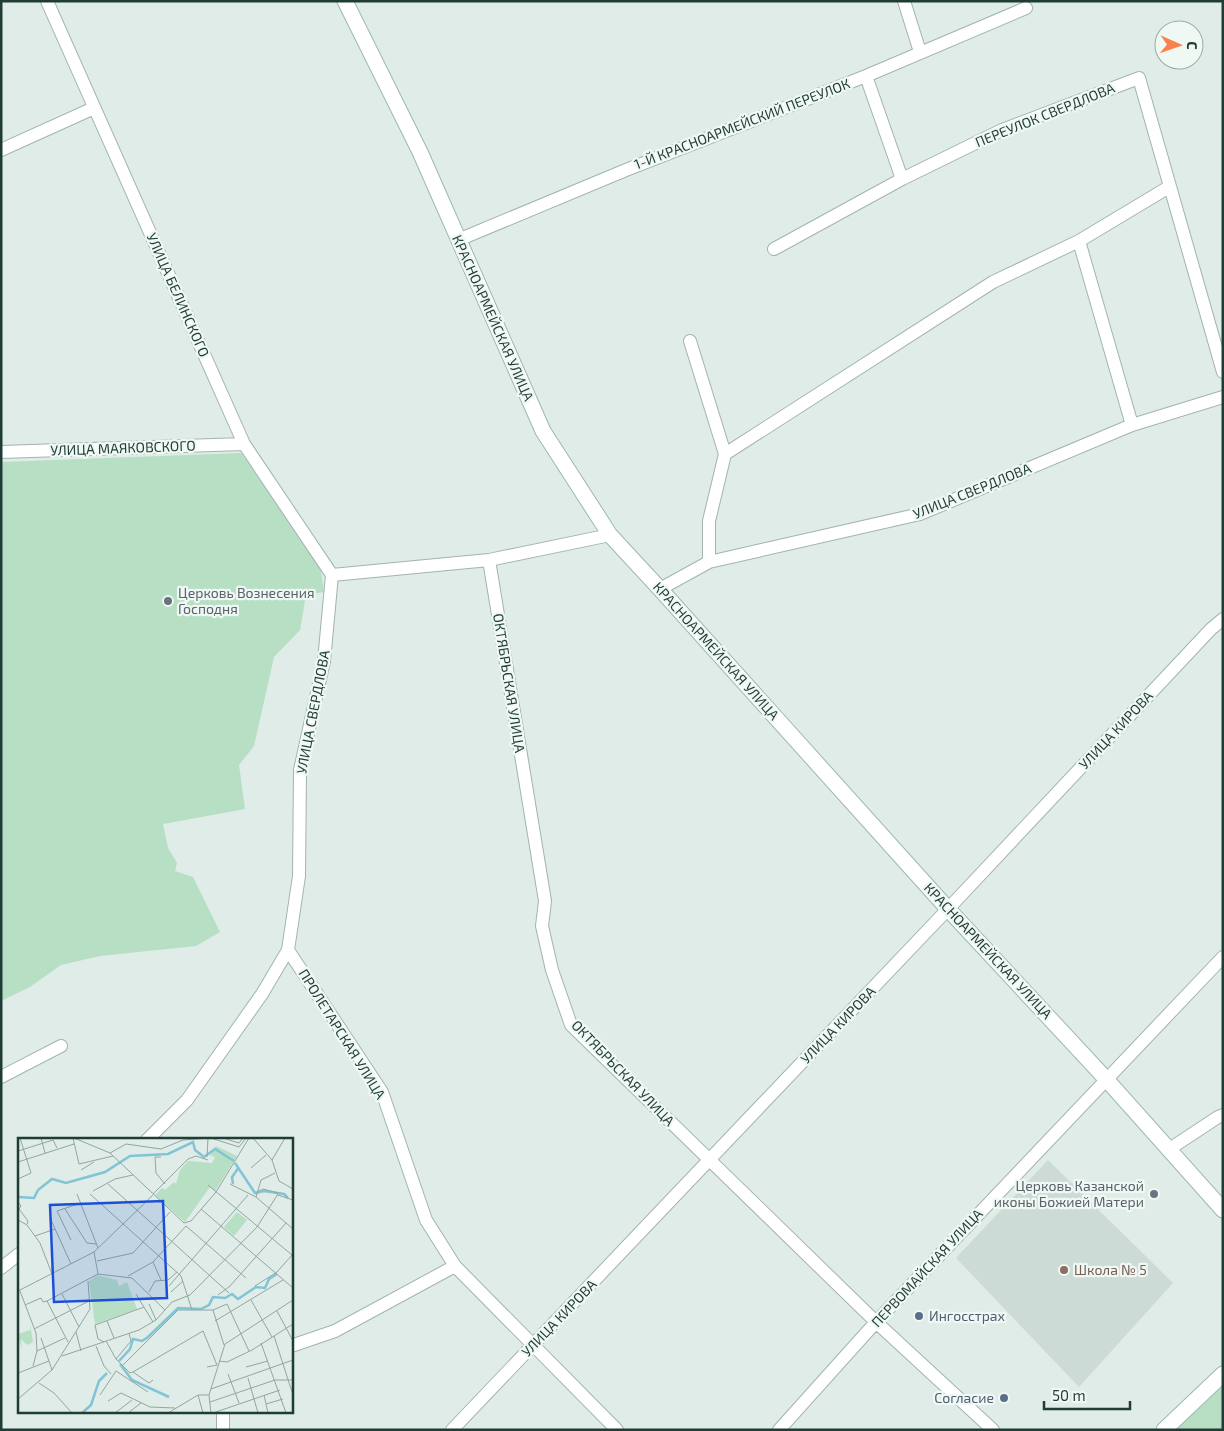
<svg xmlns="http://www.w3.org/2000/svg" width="1224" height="1431" viewBox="0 0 1224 1431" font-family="'Exo 2',sans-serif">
	<rect width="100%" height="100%" fill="#dfece7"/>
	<path fill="#cddbd6" d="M1048,1160l125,123 -94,104 -123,-129z"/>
	<path fill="#b6dfc3" d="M241,453l79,112 4,27 -18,3 -6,35 -26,27 -20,89 -15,19 6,44 -82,15 5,24 9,15 -2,8 18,6 27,55 -24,14 -96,10 -39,9 -31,22 -29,14v-539z
		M1223,1384v46h-47z"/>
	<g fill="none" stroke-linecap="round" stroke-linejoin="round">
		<g stroke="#a2b4ae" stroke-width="14">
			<path id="street" d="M47,1l197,443 88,131
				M904,1l16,51
				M866,76l36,103
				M1,150l93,-42
				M458,240l168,-70 240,-94 160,-68
				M1079,241l53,184
				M774,249l128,-70 100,-49 137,-52 84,294
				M690,341l35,113
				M1,452l243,-8
				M489,560l56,341 -3,25 10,44 19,55 305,297 117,108
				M709,562v-41l16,-67 268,-172 86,-41 90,-54
				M332,575l157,-15 121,-25
				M660,589l49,-27 211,-48 212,-89 91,-28
				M288,950l94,142 44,128 29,46 162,164
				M1,1077l60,-31
				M147,1140l40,-40 75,-106 26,-44 11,-74 1,-106 24,-109 8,-86
				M1168,1150l50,-33 5,-2
				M1,1268l18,-14
				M291,1346l44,-15 120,-65
				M223,1412v18
				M452,1430l496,-521 263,-280 12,-10
				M779,1430l97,-108 347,-365"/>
		</g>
		<g stroke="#9db8b0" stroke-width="17">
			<path id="secondary" d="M345,1l75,151 123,279 67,104 50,54 288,320 158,170 117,131
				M1164,1430l59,-56"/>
		</g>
		<use href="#street" stroke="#fff" stroke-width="12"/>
		<use href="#secondary" stroke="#fff" stroke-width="15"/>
	</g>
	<g fill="#6b7280" stroke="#f0f8f4" stroke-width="2">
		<circle cx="168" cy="601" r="5"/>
		<circle cx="1154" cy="1194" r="5"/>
	</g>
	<circle fill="#8d6e63" stroke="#f0f8f4" stroke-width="2" cx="1064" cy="1270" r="5"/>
	<g fill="#5c6f8a" stroke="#f0f8f4" stroke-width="2">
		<circle cx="919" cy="1316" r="5"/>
		<circle cx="1004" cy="1398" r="5"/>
	</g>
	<g text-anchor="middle" stroke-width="4.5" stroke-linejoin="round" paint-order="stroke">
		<g font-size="14" fill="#1f3d36" stroke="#f0f8f4">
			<text transform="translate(1045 115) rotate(-22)" y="5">ПЕРЕУЛОК СВЕРДЛОВА</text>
			<text transform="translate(742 124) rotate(-21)" y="5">1-Й КРАСНОАРМЕЙСКИЙ ПЕРЕУЛОК</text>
			<text transform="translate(178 295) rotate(66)" y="5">УЛИЦА БЕЛИНСКОГО</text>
			<text transform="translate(493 318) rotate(66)" y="5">КРАСНОАРМЕЙСКАЯ УЛИЦА</text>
			<text transform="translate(123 448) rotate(-2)" y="5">УЛИЦА МАЯКОВСКОГО</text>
			<text transform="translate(972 491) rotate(-22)" y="5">УЛИЦА СВЕРДЛОВА</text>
			<text transform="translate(716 651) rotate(48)" y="5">КРАСНОАРМЕЙСКАЯ УЛИЦА</text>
			<text transform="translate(509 683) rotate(81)" y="5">ОКТЯБРЬСКАЯ УЛИЦА</text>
			<text transform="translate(313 712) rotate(-79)" y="5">УЛИЦА СВЕРДЛОВА</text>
			<text transform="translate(1116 730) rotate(-47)" y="5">УЛИЦА КИРОВА</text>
			<text transform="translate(988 951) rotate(47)" y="5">КРАСНОАРМЕЙСКАЯ УЛИЦА</text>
			<text transform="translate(838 1025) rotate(-46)" y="5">УЛИЦА КИРОВА</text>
			<text transform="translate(342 1034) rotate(58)" y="5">ПРОЛЕТАРСКАЯ УЛИЦА</text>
			<text transform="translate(623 1073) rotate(46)" y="5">ОКТЯБРЬСКАЯ УЛИЦА</text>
			<text transform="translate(927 1268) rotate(-47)" y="5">ПЕРВОМАЙСКАЯ УЛИЦА</text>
			<text transform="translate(559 1318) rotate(-46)" y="5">УЛИЦА КИРОВА</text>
		</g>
		<g font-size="14" fill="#5b616d" stroke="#f0f8f4" text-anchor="start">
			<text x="178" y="598">Церковь Вознесения<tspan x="178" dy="16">Господня</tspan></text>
			<text x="1144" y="1191" text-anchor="end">Церковь Казанской<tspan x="1144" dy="16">иконы Божией Матери</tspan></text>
		</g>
		<g font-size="14" fill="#785e54" stroke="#f0f8f4" text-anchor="start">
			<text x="1074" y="1275">Школа № 5</text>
		</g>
		<g font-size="14" fill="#4e5e75" stroke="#f0f8f4" text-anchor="start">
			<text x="929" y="1321">Ингосстрах</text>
			<text x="994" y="1403" text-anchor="end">Согласие</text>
		</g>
	</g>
	<g transform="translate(18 1138)">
		<rect width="275" height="275" fill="#dfece7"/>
		<path d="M198,8l21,10 -22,35 -5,-4 -25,35 -30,-27 7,-7 3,2 9,-8 2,2 4,-14 8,-9 24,2 3,-6 -5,-2zM219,74l10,8 -13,16 -10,-9zM79,137l20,5 2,6 8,-4 10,27 -42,15 -6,-43zM12,187l3,17 -6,3 -6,-6 1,12 -4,-17 12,-4z" fill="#b6dfc3"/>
		<path fill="none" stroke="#82c4d5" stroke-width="2.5" d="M217,25l20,30 9,-2 20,3 4,4M215,46l-1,-7 7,-10M0,59l16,1 4,-8 14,-11 14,4 39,-11 25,-16 38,-2 25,-12 2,8 9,7 11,-8 19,12M101,223l11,-12 3,-10 9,2 6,-4 30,-29 23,1 8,-4 4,-8 12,1 7,-4 6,5 18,-12 9,1 4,-9 8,-5M102,226l12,16 37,17M64,275l9,-8 8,-24 8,-8"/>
		<path fill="none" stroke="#92a6a0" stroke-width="1" d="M23,0l4,15M55,0l6,26 34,-8M56,0l36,15 74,70 7,-2 25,-29 33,-54M205,0l16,5 4,-5M235,0l19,22 7,21 14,8M0,13l35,-11 4,8M92,15l16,-9 35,5 22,-9 28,-2 28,9 7,-9M143,19h-6l1,16 9,11M189,19l1,-19M254,22l13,-22M0,24l56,-18M233,30l15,-13M63,32l13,-8M0,41l13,-6 -11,-35M90,46l121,109M212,46l26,13 37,32M190,47l84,70M75,53l22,-12 18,-4M239,54l6,-3 15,4M59,56l21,54M72,56l91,82 11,34M135,56l35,-35 8,-3 12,4M260,57l15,5M238,59l5,-17 14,-7M0,64l3,4 -2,3 9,12 -1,3M47,71l22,34 9,1M183,71l92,79M0,82l9,5 13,18 12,31M33,82l20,44M17,98l20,-7M53,102l-14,-29 24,-8M76,114l4,22M79,123l36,-8 37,-41M135,124l8,18M80,136l34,4 33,32M110,138l25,-14 33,-36 60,52M151,148l79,-91M237,148l22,-14 15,-17M0,153l76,-39 59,-57M2,153l16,42 1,18 -4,15M131,154l6,-11 13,-1 9,-8M153,154l12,-11M44,156l17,33M118,156l17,28M200,157l12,-9 56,-63M233,162l21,37M29,163l51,-27M29,163l21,41M131,166l7,16M7,167l16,-7 2,4 4,-1M195,172l11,35M259,173l16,30M89,183l7,17M197,183l68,-41M16,191l55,-28M58,194l5,19M256,198l19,59M23,200l11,32M88,203l10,18 15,-18 -2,-8M86,204l-6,-3 -3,-14 49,-18M243,205l25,70M78,208l8,20 7,8M19,213l28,-13M44,218l77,-26 17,-10 16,-18 18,-7 67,-68 21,-33M98,221l14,14 3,-1 70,-41 14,34 -10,2M201,223l8,1 25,-12 41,-26M105,227l55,-55h35l14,-6 22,47M228,229l22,-6M115,234l16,11 4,-3M0,235l31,-12M210,236l11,29M230,240l10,35M21,245l15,10 18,20M193,251l82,-29M82,257l16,-24 32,21M180,257l5,18M246,257l4,18M0,261l34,-29 38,-61 -2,-28M90,263l13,-8 29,14 25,1M192,264l65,-22h18M248,266l17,-5M97,275l17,-13M110,275l13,-10M150,275l30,-18h11M193,275l-2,-18 16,-51 68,-44M195,275l67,-23"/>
		<path fill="#1d4ed8" fill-opacity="0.15" stroke="#1d4ed8" stroke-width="2.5" d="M145,63l4,97 -113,4 -4,-97z"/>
		<rect width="275" height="275" fill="none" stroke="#1f3d36" stroke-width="2.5"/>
	</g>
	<rect width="1224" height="1431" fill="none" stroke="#1f3d36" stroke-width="5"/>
	<g transform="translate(1179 45) rotate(92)"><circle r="24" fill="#f0f8f4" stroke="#9cada8"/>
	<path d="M0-4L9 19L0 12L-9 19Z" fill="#fc804d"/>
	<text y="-8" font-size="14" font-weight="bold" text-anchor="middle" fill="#1f3d36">С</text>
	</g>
	<path d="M1044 1401v8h86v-8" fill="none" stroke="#1f3d36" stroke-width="2.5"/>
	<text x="1052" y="1401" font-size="15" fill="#1f3d36" stroke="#f0f8f4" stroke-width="4" paint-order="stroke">50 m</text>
</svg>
